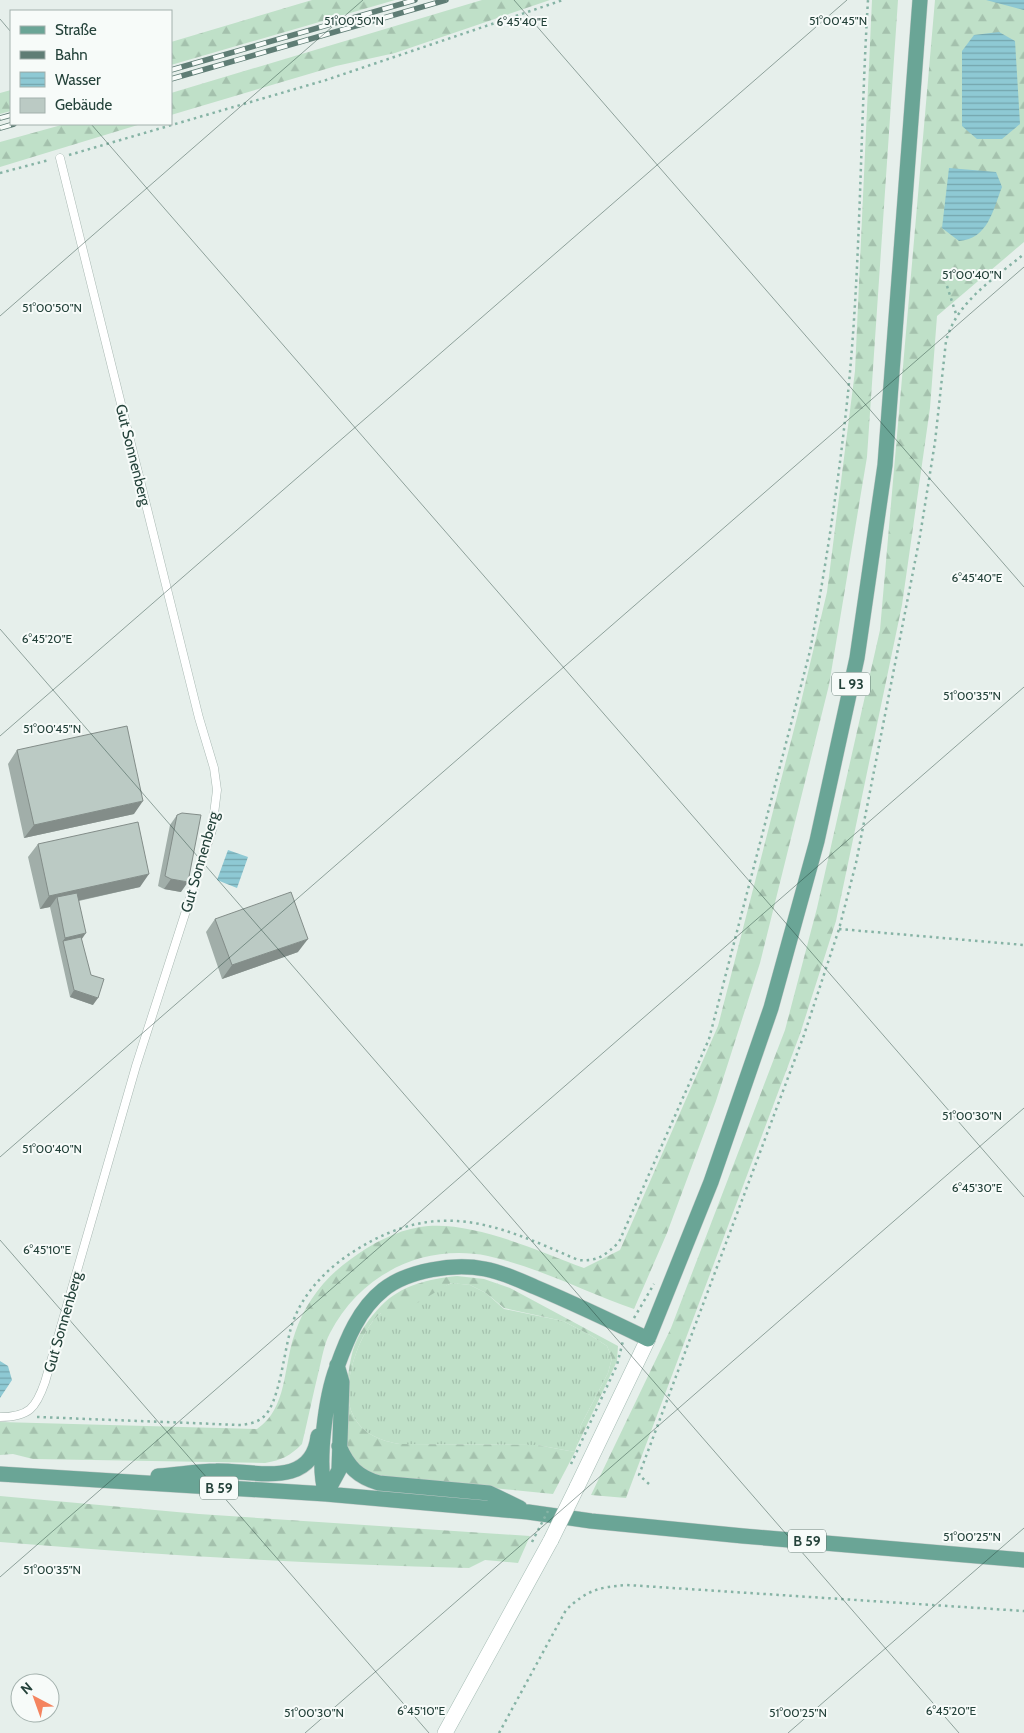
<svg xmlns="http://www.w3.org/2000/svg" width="1024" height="1733" viewBox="0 0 1024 1733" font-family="Cabin,sans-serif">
	<defs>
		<pattern id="grass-tufts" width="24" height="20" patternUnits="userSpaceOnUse" patternTransform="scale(1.25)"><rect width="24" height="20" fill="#bfe0c8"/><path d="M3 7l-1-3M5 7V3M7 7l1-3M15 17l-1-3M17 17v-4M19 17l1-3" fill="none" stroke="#a4c1ad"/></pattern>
		<pattern id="forest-firs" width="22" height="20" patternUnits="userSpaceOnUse" patternTransform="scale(1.25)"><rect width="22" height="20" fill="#bfe0c8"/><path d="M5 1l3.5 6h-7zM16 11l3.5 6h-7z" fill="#a4c1ad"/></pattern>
		<pattern id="water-rules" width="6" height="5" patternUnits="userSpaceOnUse" patternTransform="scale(1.25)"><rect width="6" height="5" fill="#8ec9d4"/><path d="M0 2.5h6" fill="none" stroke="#74a5ad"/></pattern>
	</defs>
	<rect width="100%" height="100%" fill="#e6efeb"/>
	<path fill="url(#grass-tufts)" d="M452,1283l18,2 16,8 18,16 59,12 27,14 17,11 5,12 -4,15 -27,52 -6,27 -38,-7 -137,-1c-19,-3 -38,-10 -47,-29 -14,-25 6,-85 28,-102z"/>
	<path fill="url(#forest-firs)" d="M312,0h83l-224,65v-23z
		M482,0h68l-155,53 -59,13 -165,49v-22z
		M872,0h26l-31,457 -38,228 -69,278 -44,138 -49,132 -33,76c-49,-17 -96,-42 -146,-53 -66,-13 -128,19 -158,77 -6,11 -8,25 -11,37 -6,24 -11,49 -17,74 -12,12 -20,16 -37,19l-232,-4 -20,-5 -13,1v-33l257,7c31,-21 26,-63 38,-96 10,-30 30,-56 56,-74 20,-15 44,-28 69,-32 49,-8 118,24 164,41l36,-18 98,-224 83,-324 26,-110 28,-221z
		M935,0h89v242l-87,74 -7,92 -28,197 -66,316 -36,113 -174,464 -35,-3 80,-167 114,-298 32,-122 63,-278z
		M11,90v21l-11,3v-21z
		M65,124h76l-141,43v-25z
		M457,1276l27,3 26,9 108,58 -1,15 -6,13 -36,76 6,-25 27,-52 4,-15 -5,-12 -17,-11 -27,-14 -59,-13 -18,-15 -16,-8 -19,-2 -54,32 -16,-2c-22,17 -42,77 -28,102 9,19 28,26 47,29l137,1 38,7 -22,42 -177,-18c-12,-3 -22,-13 -27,-24 -9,-19 -2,-81 4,-102 5,-16 16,-32 28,-44 20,-21 48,-27 76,-30z
		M0,1496l199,18 331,22 -12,27 -33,-3 -16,8c-157,-4 -313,-13 -469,-26z"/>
	<path fill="url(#water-rules)" d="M986,0h38v10z
		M999,32l16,9 5,83 -18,15h-25l-15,-13v-75l12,-16z
		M949,168l47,4 6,15c-9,23 -14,52 -43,54l-17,-13z
		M228,850l20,7 -11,31 -20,-8z
		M0,1361l8,5 4,14 -12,18z"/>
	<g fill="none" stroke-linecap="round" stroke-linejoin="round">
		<g stroke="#a8b8b2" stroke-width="9">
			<path id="service" d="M0,1417c29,0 36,-9 45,-35l91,-316 76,-236 5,-40 -3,-22 -15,-50 -139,-560"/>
		</g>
		<g stroke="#a4bbb3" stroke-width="16">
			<path id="secondary" d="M577,1487l71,-148
				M445,1733l106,-193"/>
		</g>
		<g stroke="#c2cac8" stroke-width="16">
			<path id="primary" d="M339,1446c9,21 19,31 40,37l110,10 31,15
				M0,1474l326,20 202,18 63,9 152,15 281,24
				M158,1476c19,-1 39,-5 58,-5 37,-1 96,19 102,-35
				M326,1494c-10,-28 0,-99 11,-127 10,-28 22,-58 46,-77 25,-20 71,-27 102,-21 17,3 34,11 50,18 38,16 76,34 113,52l63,-157 60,-174 46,-167 40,-183 28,-193 35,-465
				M326,1494l13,-24 3,-88 -5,-17"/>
		</g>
		<path stroke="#86b3a5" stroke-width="2.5" stroke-dasharray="2.5 4" stroke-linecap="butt" d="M69,155l257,-75 237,-80
			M0,173l49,-13
			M947,286l9,28
			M839,929l185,16
			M634,1318l20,-34
			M37,1417l204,8c7,-1 15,-2 21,-7 19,-13 22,-75 32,-99 12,-30 36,-53 62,-69 83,-52 140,-26 222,10 19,2 28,-5 41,-18l90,-203 101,-388c16,-85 29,-172 38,-258 13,-130 12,-262 20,-393
			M571,1464l46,-99 6,-24
			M649,1484l-10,-9 165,-440 35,-106 17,-66 64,-327 15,-94 11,-101c11,-40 48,-62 78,-87
			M532,1542l3,-6
			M499,1733l67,-123c21,-20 33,-23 61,-25l397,26"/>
		<use href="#service" stroke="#fff" stroke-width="8"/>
		<use href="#secondary" stroke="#fff" stroke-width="15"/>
		<use href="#primary" stroke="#6aa596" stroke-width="15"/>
		<g stroke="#5f7d75" stroke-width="5.5">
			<path id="rail" d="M171,70l244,-70
				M171,79l275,-79
				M0,118l11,-3
				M0,128l14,-4"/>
		</g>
		<use href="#rail" stroke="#f7fbf9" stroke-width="4" stroke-dasharray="11" stroke-linecap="butt"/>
		<g stroke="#a4bbb3" stroke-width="16" stroke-linecap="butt">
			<path id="secondary-bridge" d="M551,1540l26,-53"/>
		</g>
		<path stroke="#86b3a5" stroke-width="2.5" stroke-dasharray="2.5 4" stroke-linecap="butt" d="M535,1536l13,-25"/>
		<use href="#secondary-bridge" stroke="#fff" stroke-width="15"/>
	</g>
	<path fill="#a1aea9" d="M17,750l117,64 -110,24 -16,-74z
		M177,815l4,77 -17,-3 -6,-3 12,-61z
		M38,844l102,43 -61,14 3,39 11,65 -23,-8 -20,-90 -10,2 -12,-52z
		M215,919l83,33 -76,27 -16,-47z"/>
	<path fill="#838d89" d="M143,801l-9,13 -110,24 10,-13z
		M149,874l-9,13 -82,18 -1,-8 -7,10 -10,2 9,-13z
		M171,879l17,3 -7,10 -17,-3z
		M86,933l-7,10 -16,-2 2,-3z
		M308,939l-10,13 -76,27 10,-14z
		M74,990l24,8 -5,7 -23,-8z"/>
	<path fill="#bbcac4" stroke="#838d89" d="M127,726l16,75 -109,24 -17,-75z
		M182,813l19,2 -13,67 -17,-3 -6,-3 12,-61z
		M138,822l11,52 -100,22 -11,-52z
		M291,892l17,47 -76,26 -17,-46z
		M77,893l9,40 -21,5 -8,-41z
		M81,937l10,38 13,4 -6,19 -24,-8 -11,-49z"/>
	<path fill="none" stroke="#24423a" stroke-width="1" stroke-opacity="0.45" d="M514,0l510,587M0,19l11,13M91,124l933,1073M0,316l363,-316M0,629l959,1104M0,736l847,-736M0,1157l1024,-890M0,1240l429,493M0,1577l1024,-890M305,1733l719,-625M788,1733l236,-205"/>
	<g text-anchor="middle" stroke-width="4" stroke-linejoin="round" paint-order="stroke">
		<g fill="#f7fbf9" stroke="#637a73" stroke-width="1">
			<rect x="832" y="672.5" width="38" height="23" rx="4"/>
			<rect x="200" y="1476.5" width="38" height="23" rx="4"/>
			<rect x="788" y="1529.5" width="38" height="23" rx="4"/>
		</g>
		<g font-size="14" font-weight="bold" fill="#24423a">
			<text x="851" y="689">L 93</text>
			<text x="219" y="1493">B 59</text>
			<text x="807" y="1546">B 59</text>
		</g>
		<g font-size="15" fill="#24423a" stroke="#f7fbf9">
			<text transform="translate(133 455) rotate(76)" y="5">Gut Sonnenberg</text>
			<text transform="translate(200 862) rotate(-74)" y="5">Gut Sonnenberg</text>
			<text transform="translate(63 1322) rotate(-74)" y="5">Gut Sonnenberg</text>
		</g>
	</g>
	<g font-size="12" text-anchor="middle" fill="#24423a" stroke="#f7fbf9" stroke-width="4" stroke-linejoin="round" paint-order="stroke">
		<text x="838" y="25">51°00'45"N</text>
		<text x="354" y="25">51°00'50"N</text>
		<text x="522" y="26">6°45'40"E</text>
		<text x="972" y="279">51°00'40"N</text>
		<text x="52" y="312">51°00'50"N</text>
		<text x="977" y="582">6°45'40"E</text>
		<text x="47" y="643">6°45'20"E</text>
		<text x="972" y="700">51°00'35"N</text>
		<text x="52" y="733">51°00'45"N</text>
		<text x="972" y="1120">51°00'30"N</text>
		<text x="52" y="1153">51°00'40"N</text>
		<text x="977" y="1192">6°45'30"E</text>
		<text x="47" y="1254">6°45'10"E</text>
		<text x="972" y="1541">51°00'25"N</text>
		<text x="52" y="1574">51°00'35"N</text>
		<text x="421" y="1715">6°45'10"E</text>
		<text x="951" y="1715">6°45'20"E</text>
		<text x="314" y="1717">51°00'30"N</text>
		<text x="798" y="1717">51°00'25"N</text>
	</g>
	<rect x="10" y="10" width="162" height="115" fill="#f7fbf9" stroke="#a3b1ad"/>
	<rect x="20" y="26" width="25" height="8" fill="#6aa596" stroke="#a3b1ad"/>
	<text x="55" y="35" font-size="15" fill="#24423a">Straße</text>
	<rect x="20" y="51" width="25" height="8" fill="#5f7d75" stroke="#a3b1ad"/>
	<text x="55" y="60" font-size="15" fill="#24423a">Bahn</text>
	<rect x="20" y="72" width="25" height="15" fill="url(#water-rules)" stroke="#a3b1ad"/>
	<text x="55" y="85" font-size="15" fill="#24423a">Wasser</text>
	<rect x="20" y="98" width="25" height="15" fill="#bbcac4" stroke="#a3b1ad"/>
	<text x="55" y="110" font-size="15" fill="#24423a">Gebäude</text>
	<g transform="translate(35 1698) rotate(319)"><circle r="24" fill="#f7fbf9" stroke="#a3b1ad"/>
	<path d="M0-4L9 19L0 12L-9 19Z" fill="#f4845f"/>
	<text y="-8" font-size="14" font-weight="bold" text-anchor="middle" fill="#24423a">N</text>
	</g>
</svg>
